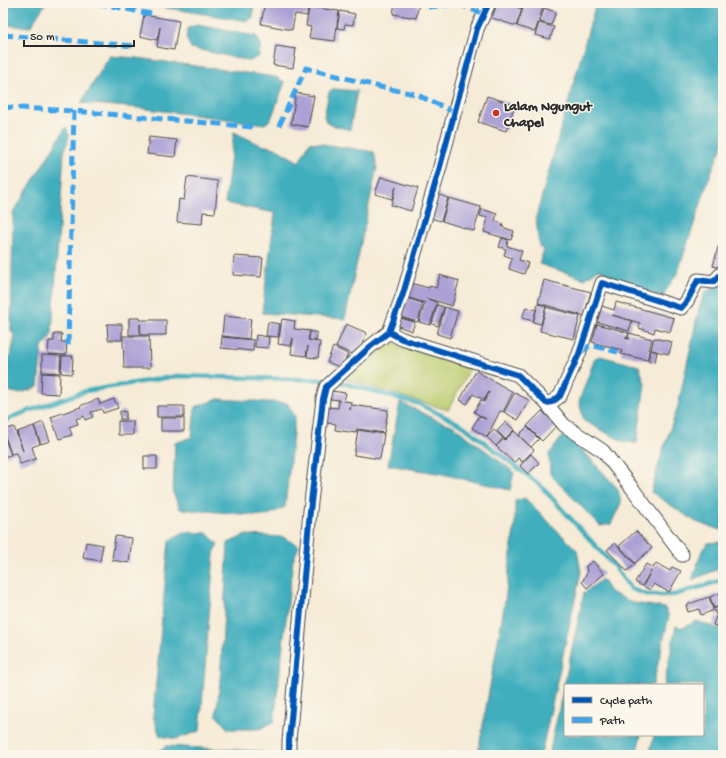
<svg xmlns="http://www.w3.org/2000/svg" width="726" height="758" viewBox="0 0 726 758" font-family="'Gochi Hand',sans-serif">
	<rect width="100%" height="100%" fill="#fbf7ec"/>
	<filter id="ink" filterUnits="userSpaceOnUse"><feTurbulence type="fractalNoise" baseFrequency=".025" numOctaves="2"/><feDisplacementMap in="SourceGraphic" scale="8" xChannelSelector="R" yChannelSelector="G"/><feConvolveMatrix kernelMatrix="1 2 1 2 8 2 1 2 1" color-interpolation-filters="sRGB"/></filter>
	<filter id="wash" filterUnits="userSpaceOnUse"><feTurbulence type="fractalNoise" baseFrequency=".012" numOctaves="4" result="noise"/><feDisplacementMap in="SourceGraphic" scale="16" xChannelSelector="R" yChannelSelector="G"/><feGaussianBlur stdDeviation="0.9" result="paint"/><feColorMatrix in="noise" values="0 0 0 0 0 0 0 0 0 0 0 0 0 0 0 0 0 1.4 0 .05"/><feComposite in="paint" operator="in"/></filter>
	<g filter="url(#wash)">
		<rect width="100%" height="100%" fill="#f6ebd7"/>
		<path fill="#bbcb6e" stroke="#737b4c" d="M388,341l82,27 -22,42 -106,-32 11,-8z"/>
		<path fill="#40aebd" stroke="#366c74" d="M3,3h43l-16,24 -26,-2z
			M143,3h111l-1,14 -5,4 -106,-17z
			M596,3h127v141l-11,26 -34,102 -16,25 -42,-15 -21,-13 -14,10 -46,-15 5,-14 -5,-3 -3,-30z
			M197,25l59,11 5,8 -2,12 -9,5 -59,-13 -5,-10 2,-10z
			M110,56l27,2 139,19 9,5 -14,37 -6,5 -126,-16 -58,-5z
			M334,89l23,2 -7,39 -22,-6 -4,-7 5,-25z
			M66,127l3,9 -5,17 -12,180 -3,7 -7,7 -4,40c-15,5 -20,10 -35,1v-1l12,-50 -4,-7 2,-117z
			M234,132l27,13 14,3 24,14 11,-20 64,10 3,15 -32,152 -83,-6 13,-100 -50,-10z
			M719,285l4,1v245l-27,-9 -45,-30 10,-36 17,-50 21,-98 6,-16z
			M600,356l39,10 6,18 -8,59 -13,-1 -40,-21 -5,-20 16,-43z
			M218,399l69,4 8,13 -10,91 -19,9 -86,-7 -7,-16 2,-50 17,-6 3,-30z
			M400,402l37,18 15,5 62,47 -4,18 -68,-16 -54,-9z
			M568,434l50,55 3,14 -10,21 -11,2 -50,-52 -1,-20 13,-17z
			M525,498l52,52 4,22 -40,183h-62l-1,-2 27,-152 10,-79v-21z
			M183,532l24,1 11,11 -4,10 -14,177 -24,8 -16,-3 -7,-20 16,-175z
			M246,535l38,2 15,9 -6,14 -19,162 -15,7h-31l-12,-14 4,-32 8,-140z
			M719,542l4,2v23l-31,13 10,-30 6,-7z
			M602,579l8,13 24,11 31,5 4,8 -16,69h-88v50h76l-5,20h-87l35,-162z
			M696,621l27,9v125h-74l5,-20h49v-50h-39l12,-59 7,2z
			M166,746l89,5 22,4h-118l-1,-4z"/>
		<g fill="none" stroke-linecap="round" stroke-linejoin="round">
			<path stroke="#40aebd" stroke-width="4.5" d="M336,381l83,23 43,21 78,60 74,81 17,23 17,6h26l49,-15
				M3,422l14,-7 69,-24 91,-15 152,4"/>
		</g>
		<g id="blocks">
			<path fill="#aca1d5" d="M265,3h16l27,4 -1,9 -12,-2 -3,16 -31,-6z
				M395,3h24l-3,15 -23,-4z
				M497,3h8l17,6 -6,17 -24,-8z
				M509,3h21l13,4 -8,25 -18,-6 6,-18z
				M309,7l30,4 -4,30 -26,-3 2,-11 -5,-1z
				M544,8l12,4 -5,13 -11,-3z
				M340,11l15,3 -2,11 -8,-1 -1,5 -7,-1z
				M144,15l35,6 -5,29 -17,-3 3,-20 -3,13 -17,-4z
				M539,23l15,4 -4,12 -15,-4z
				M276,46l20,3 -3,19 -20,-3z
				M296,93l18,3 -6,31 -17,-3z
				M487,96l28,9 -9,26 -28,-9z
				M149,137l28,3 -2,17 -28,-3z
				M187,177l31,4 -3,32 -12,-1 -1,12 -25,-2 2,-23 5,1z
				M381,177l37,11 -7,23 -20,-6 5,-18 -4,12 -17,-5z
				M437,194l11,4 -7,23 -11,-3z
				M449,198l32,9 -7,24 -32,-10z
				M482,209l15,5 -2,7 8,3 -1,3 12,4 -3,9 -27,-8 4,-14 -8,-2z
				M502,238l6,2 -1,6 15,5 -3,9 9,3 -4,11 -15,-5 3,-11 -8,-3 2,-6 -7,-2z
				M718,247l5,1v20l-10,-2z
				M234,256l29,2 -2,19 -28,-2z
				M440,275l19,6 -7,25 -26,-8 11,5 -7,22 -11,-3 6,-19 -19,-6 4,-14 19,5 1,-2 6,2z
				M544,280l47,12 -7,24 -46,-13z
				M406,298l17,5 -5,19 -18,-5z
				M616,302l58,16 -4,14 -15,-4 -1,5 -15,-5 1,-5 -28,-8 20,6 -3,10 -32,-9 5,-16 12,4z
				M538,304l8,2 -5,18 -8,-2z
				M437,305l7,2 -6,19 -6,-2z
				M445,307l13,4 -8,27 -13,-4z
				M526,307l10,3 -3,11 -11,-3z
				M546,307l34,9 -6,23 -34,-8z
				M224,316l27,3 -2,20 -27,-3z
				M129,318h11v2h26v15h-25l-1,-11v11h-11z
				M400,318l15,4 -3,9 -14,-5z
				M282,319l13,2 -1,8 16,2 -2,9 12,2 -2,16 -11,-1 1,-11 -2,10 -15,-2 2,-16 -2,8 -13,-2z
				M268,322l12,2 -2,13 -12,-1z
				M107,324h15v16h-14z
				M346,324l21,9 -10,23 -21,-9z
				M597,324l32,9 -2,5h-2l5,1 -2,-1 1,-5 23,6 -5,21 -26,-6 1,-4 -30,-8z
				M310,331l7,2 -1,8 -7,-1z
				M54,334h8l-1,8h6l-1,13 -18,-1 1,-13h5z
				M256,335l13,2 -1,11 -13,-1z
				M123,336h26l1,32h-26z
				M222,337l32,3 -1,11 -32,-3z
				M654,338l18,4 -3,12 -18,-4z
				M333,347l15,7 -6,14 -15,-6z
				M651,350l6,2 -2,10 -7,-1z
				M42,355l19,1 -1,17 -18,-1z
				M62,356h11l-1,18 -11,-1z
				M476,371l37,21 -10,20 -3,-1 -13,26 -15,-9 7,-12 7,3 -12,-7 7,-12 3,2 5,-10 -5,8 -11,-6 -6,10 -7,-4z
				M42,373l18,1 -1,20 -18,-1z
				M331,391l15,2 -2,8 7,1 -1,8 1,-5 37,5 -4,23 -27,-4 -1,4 -21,-3 1,-6 -10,-1 3,-16 9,1 1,-8 -9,-1z
				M515,393l14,7 -11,20 -14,-8z
				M98,399l2,5 14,-5 4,9 -15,5 -1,-4 -11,3 2,5 -8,3 -1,-4 -8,3 2,5 -9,3 3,8 -13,4 -8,-22 30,-10 -1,-1z
				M157,406h27v11h-27z
				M120,411l6,1v7h-6z
				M542,411l15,14 -15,16 -15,-15z
				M161,418h23v13h-23z
				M118,421h15v14h-15z
				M43,422l7,19 -9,3 -7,-18z
				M506,422l8,8 -9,9 -8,-8z
				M34,426l6,18 -8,3 4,12 -16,5 -4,-11 -5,1 -8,-24 11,-3 9,24 -6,-19z
				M527,427l12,12 -8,8 -12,-12z
				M358,430l26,4 -4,25 -26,-4z
				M494,430l9,8 -7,8 -9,-9z
				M514,431l20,19 -12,12 -4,-4 -4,5 -18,-17 8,-7 1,1z
				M3,434l8,21 -8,2z
				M531,454l8,9 -11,11 -8,-8z
				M144,456h13v13h-13z
				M636,531l16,17 -17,15 -16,-17z
				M115,536l17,2 -3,25 -17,-3z
				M86,542l17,3 -3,16 -17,-3z
				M615,543l20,21 -8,7 -20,-21z
				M593,561l11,13 -17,14 -5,-6 5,-9 -1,-7z
				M656,563l14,8 2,-4 9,4 -12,21 -15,-8 -4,6 -7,-4 8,-15 -9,15 -7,-4 11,-18 7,4z
				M723,592v13l-9,3 -4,-11z
				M709,597l4,12 10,-4v8l-7,2 -2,-5 -13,5 -2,-6 -11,3 -2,-7z
				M716,616l7,3 -1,9 -9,-3z"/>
		</g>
	</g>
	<g filter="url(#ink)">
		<use href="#blocks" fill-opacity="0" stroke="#494845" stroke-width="1"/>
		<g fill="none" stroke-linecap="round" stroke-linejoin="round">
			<g stroke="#494845" stroke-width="15">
				<path id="minor" d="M389,332l13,7 116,36 28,28 6,-1 8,-6 19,-42 23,-71 79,25 6,-7 11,-21 15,2 10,-10
					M546,403l18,22 39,26 29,37 50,67
					M289,755v-14l21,-230 13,-112 3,-12 45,-41 18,-14 14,-38 35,-120 39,-145 12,-26"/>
			</g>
			<use href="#minor" stroke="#fff" stroke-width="13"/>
			<path stroke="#3ea3eb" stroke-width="5" stroke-dasharray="10 5" stroke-linecap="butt" d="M97,3l54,11
				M428,7l30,-3 26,10
				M3,35l133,11
				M3,107l71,4 179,16
				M279,126l27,-58 74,19 35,7 40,18
				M68,345l6,-234
				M582,352l5,-5 8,-1 23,6"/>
			<g stroke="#fbf7ec" stroke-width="8">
				<path id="cycleway" d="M389,332l13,7 116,36 28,28 6,-1 8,-6 19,-42 23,-71 79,25 6,-7 11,-21 15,2 10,-10
					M289,755v-14l21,-230 13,-112 3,-12 45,-41 18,-14 14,-38 35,-120 39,-145 12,-26"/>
			</g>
			<use href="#cycleway" stroke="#0057b8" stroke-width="6"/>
		</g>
	</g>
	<circle fill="#c8321e" stroke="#fbf7ec" stroke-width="1.5" cx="496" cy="113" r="4"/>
	<g text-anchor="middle" stroke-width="3" stroke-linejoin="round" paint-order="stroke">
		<g font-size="14" font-weight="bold" fill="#2b2b2b" stroke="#fbf7ec" text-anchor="start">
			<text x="504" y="110">Lalam Ngungut<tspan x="504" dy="16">Chapel</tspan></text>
		</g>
	</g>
	<rect width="726" height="758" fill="none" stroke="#fbf7ec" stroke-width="16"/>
	<rect x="564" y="684" width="140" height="52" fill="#fbf7ec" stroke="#a8a59f"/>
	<rect x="572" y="697" width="20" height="6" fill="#0057b8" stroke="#a8a59f"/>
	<text x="600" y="704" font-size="12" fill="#2b2b2b">Cycle path</text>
	<rect x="572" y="717" width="20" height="6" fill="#3ea3eb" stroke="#a8a59f"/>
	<text x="600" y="724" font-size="12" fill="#2b2b2b">Path</text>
	<path d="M24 40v6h110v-6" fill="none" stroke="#2b2b2b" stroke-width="2"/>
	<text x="30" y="40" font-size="12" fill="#2b2b2b" stroke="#fbf7ec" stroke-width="3" paint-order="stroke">50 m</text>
</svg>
